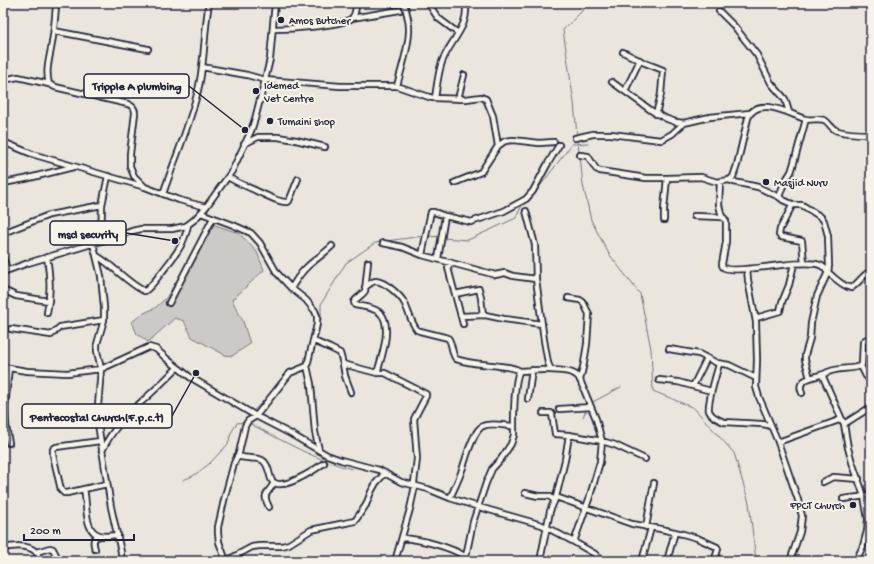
<svg xmlns="http://www.w3.org/2000/svg" width="874" height="564" viewBox="0 0 874 564" font-family="'Gochi Hand',sans-serif">
	<rect width="100%" height="100%" fill="#eae6de"/>
	<filter id="ink" filterUnits="userSpaceOnUse"><feTurbulence type="fractalNoise" baseFrequency=".025" numOctaves="2"/><feDisplacementMap in="SourceGraphic" scale="8" xChannelSelector="R" yChannelSelector="G"/><feConvolveMatrix kernelMatrix="1 2 1 2 8 2 1 2 1" color-interpolation-filters="sRGB"/></filter>
	<g filter="url(#ink)">
		<path fill="#cdc9c6" stroke="#787680" d="M212,224l27,9 18,19 7,18 -32,30 11,21 7,23 -18,12 -7,-1 -33,-18 -8,-16 -9,-3 -27,24 -11,-8 -5,-12 10,-8 13,-6 11,-10z"/>
		<g fill="none" stroke-linecap="round" stroke-linejoin="round">
			<path stroke="#716f7b" stroke-width="1" d="M577,135l-3,-32 -11,-73 27,-27
				M578,140l1,13
				M580,156l3,29 8,35 18,34 31,40 11,55 2,42 41,17 40,45 15,50 7,58
				M427,236l13,1
				M443,238l25,2 48,-22 5,-11 14,-14 37,-49 16,-1
				M386,241l38,-5
				M317,340l4,-21v-15l25,-41 29,-20 6,-1
				M313,351l2,-7
				M297,368l8,-4
				M591,403l30,-16
				M243,406l10,5 14,-13
				M583,417l3,-7
				M249,423c34,18 66,37 103,46
				M183,480l10,-4 16,-12 19,-20 3,-11 6,-10 8,-1
				M602,558l5,3"/>
			<g stroke="#22223b" stroke-width="8">
				<path id="minor" d="M55,3l1,3c-1,13 -2,25 -4,37 -2,14 -7,27 -3,41l6,3 73,17c5,2 7,4 7,9l-5,41v12l4,10 11,11 34,13 27,7
					M428,3l10,15 20,15
					M719,11l15,15 23,29 14,28 14,16 4,13
					M352,18l48,-8
					M273,29c13,0 71,-3 79,-11 4,-4 4,-10 4,-15
					M54,31l94,18
					M623,52l22,11 18,7 -2,24 -5,20
					M202,67l45,8 18,5 75,6h57l32,11 4,1 33,1 15,-2 5,2 7,17 5,30
					M3,80l15,-3 31,7
					M612,82l40,29 15,8 9,3 8,1 26,-6 40,-4
					M397,86c4,-17 13,-41 12,-58 0,-9 -3,-17 -5,-25
					M625,91l15,-31
					M435,98c2,-12 3,-25 7,-36 7,-20 29,-37 23,-59
					M458,99l6,-24
					M575,138l18,-4h18l50,6 11,-6 12,-11
					M3,140l5,4 24,10 113,33
					M244,144l14,-7h20l18,3 29,7
					M580,155l8,1 8,13 4,2 46,7h21l34,-1 16,5 12,-2 4,-3 4,-12 11,-47c9,-23 42,-4 57,1 6,2 16,-2 21,2 5,4 5,8 12,10 10,3 22,3 33,3
					M228,177c11,7 23,11 35,17 8,3 16,9 25,8l1,-1 9,-22
					M729,180l5,2 24,5 21,10 4,3 11,5h8l19,12 3,4 4,15 1,30 -1,6 -11,24 -6,27 -1,15 -5,17v5l5,18
					M720,182l-1,23 3,12
					M3,183l22,-4 48,-12
					M454,183l27,-11 17,-26 7,-5 8,-1 26,3 15,-1
					M163,194c12,-36 28,-71 36,-108 6,-28 5,-56 10,-83
					M779,197l5,-14 7,-11 2,-6 13,-47
					M793,204l-13,25 -1,6 2,2 21,4 2,22
					M526,211l9,34 1,34 8,61 4,23 3,7
					M201,213l32,12 18,8 9,10 17,30 14,15 15,12 9,11 2,5v8l-10,42 -17,7 -34,43 -8,5 -3,5 -6,27 -5,10 -9,33 -7,31v6l1,9 7,19
					M694,216l27,1 3,1 2,3v21l-4,22c0,1 0,2 1,3 5,6 49,-1 58,-2 10,-1 33,-4 41,1 2,1 4,4 6,6 6,6 15,14 23,16 7,-4 11,-12 18,-16l2,1
					M664,220v-11l3,-31
					M3,233l46,-18 53,-10
					M101,241l1,-36 6,-29
					M93,243l8,33 3,31v13l-7,24v7l4,18 -3,37v18l13,83 10,45v9
					M383,243l19,4 20,8 70,19 3,1 10,-2 8,3 23,3
					M422,255l8,-39 1,-4h3l11,4 26,6 33,-11 22,-12 7,-8 14,-26 12,-20
					M97,256c17,10 29,26 47,35h1c7,-5 12,-13 17,-19 12,-16 22,-26 26,-47
					M3,257l4,13
					M438,259l7,-43
					M368,262l-3,29c-3,5 -9,7 -11,11l1,3c9,2 17,2 24,7 15,11 2,47 -2,61
					M450,262l-2,6 15,56
					M747,269l1,11 8,42 1,38 -1,27 3,10 19,45 20,58 4,16 -2,16 -10,29
					M3,272l25,-9 87,-26 17,-6 9,-2h31l14,-3 8,-6 12,-13 26,-36 19,-40 4,-12 10,-39 5,-21 5,-56
					M365,287c4,-2 7,-6 11,-6 10,1 25,15 29,23 4,9 6,18 12,26l3,1 28,7c5,6 3,15 8,21 13,5 29,5 43,7 7,1 15,1 21,5
					M291,288c5,-7 9,-15 16,-21 7,-7 17,-13 25,-21
					M3,290l13,6 33,5
					M455,294l24,-5 2,9 2,17
					M568,298l12,2 3,2 6,12 -2,30 -3,19 -4,17
					M169,303l44,-85
					M47,313c4,-20 3,-36 0,-56
					M461,316l24,-1 19,4 38,5
					M756,318l24,-7 2,-9 7,-17 5,-21
					M11,329l40,6 9,-8 44,-7
					M314,341l16,7 10,5 3,11 2,12 6,16
					M669,349l30,5 18,9 12,2 27,13
					M343,364l34,9h8l41,21v2l-10,19 -2,4 3,40 -3,24 1,3 -5,23 -15,52
					M719,364c-2,9 -12,38 -10,47 2,5 10,9 15,11l38,2 6,1 3,2
					M307,366l4,18 4,48 4,18
					M861,366l5,10 5,5
					M3,367l24,4 40,2 34,-4 48,-22 7,2 11,10 23,18 66,39 33,17 38,22 14,5 38,10 22,12 27,7 22,9 29,9 63,18 32,17 21,12 7,7
					M9,368c-3,26 -6,49 0,75
					M824,374l-1,3 21,47 4,24 4,14 12,34 4,23 -1,12 -4,15 -7,15
					M659,380l19,2 33,9
					M693,386l14,-28
					M802,393c-7,-14 12,-16 22,-19 11,-7 25,-4 37,-8l1,-2 1,-22 2,-2 6,-3
					M528,399l4,-29
					M559,409l32,-2
					M543,413h8l1,1 3,20 14,1 33,6 13,4 30,14
					M844,424l27,-17
					M100,441l-44,6 -3,2v6l8,35 3,3h3l17,-4c4,15 -2,47 21,47 4,0 9,-1 13,-1
					M778,442l64,-23
					M102,451c11,-24 27,-38 46,-55 10,-9 20,-19 29,-28
					M237,456c4,1 8,2 13,2 4,1 8,0 12,2 6,3 7,13 9,19 7,16 45,-10 53,-16
					M823,482l10,-5 26,2
					M84,489l23,-5
					M525,493l13,3h11l5,4
					M556,497l76,27 29,5 22,5 14,4 20,9 1,2 -3,10 1,2
					M450,498c4,-9 9,-19 12,-28 4,-11 11,-40 21,-44 9,-4 22,0 31,0
					M843,499l16,-2 12,-3
					M269,507c-7,-14 -2,-12 5,-24
					M646,527l8,-44
					M402,538c18,1 49,9 64,19
					M3,548c10,-2 25,-4 33,4 2,2 3,6 5,9
					M95,549c-1,-4 -3,-8 1,-12l5,-1
					M36,552l14,-4 3,1 6,12
					M226,561l26,-14 7,-1h23l7,-2 22,-14 44,-9 11,-16 5,-13 5,-9 9,-10
					M465,561l8,-39 13,-39 6,-14 9,-10 10,-15 3,-9c0,-16 -1,-49 5,-63l1,-1c12,-1 47,-3 56,4 2,1 3,3 4,5l16,39 6,22 -1,11 -1,10 -11,37 -15,43
					M540,561l10,-50 6,-14 9,-37 4,-25
					M642,561l9,-33
					M667,561l8,-29"/>
			</g>
			<use href="#minor" stroke="#f7f3e8" stroke-width="4.5"/>
		</g>
	</g>
	<g fill="#22223b" stroke="#f7f3e8" stroke-width="1.5">
		<circle cx="281" cy="20" r="4"/>
		<circle cx="256" cy="91" r="4"/>
		<circle cx="270" cy="121" r="4"/>
		<circle cx="766" cy="182" r="4"/>
		<circle cx="853" cy="505" r="4"/>
	</g>
	<g text-anchor="middle" stroke-width="4" stroke-linejoin="round" paint-order="stroke">
		<g font-size="11" fill="#22223b" stroke="#f7f3e8" text-anchor="start">
			<text x="289" y="24">Amos Butcher</text>
			<text x="264" y="89">Idemed<tspan x="264" dy="13">Vet Centre</tspan></text>
			<text x="278" y="125">Tumaini shop</text>
			<text x="774" y="186">Masjid Nuru</text>
			<text x="845" y="509" text-anchor="end">FPCT Church</text>
		</g>
	</g>
	<path fill="none" stroke="#22223b" stroke-width="1.5" d="M245 130L189 86M175 241L126 233M196 373L172 416"/>
	<g fill="#22223b" stroke="#f7f3e8" stroke-width="1.5">
		<circle cx="245" cy="130" r="4"/>
		<circle cx="175" cy="241" r="4"/>
		<circle cx="196" cy="373" r="4"/>
	</g>
	<g fill="#f7f3e8" stroke="#22223b" stroke-width="1.5">
		<rect x="84" y="74" width="105" height="24" rx="4"/>
		<rect x="50" y="221" width="76" height="24" rx="4"/>
		<rect x="22" y="404" width="150" height="24" rx="4"/>
	</g>
	<g font-size="12" text-anchor="middle" font-weight="bold" fill="#22223b">
		<text x="137" y="90">Tripple A plumbing</text>
		<text x="88" y="238">mscl security</text>
		<text x="97" y="421">Pentecostal Church(F.p.c.t)</text>
	</g>
	<rect width="874" height="564" fill="none" stroke="#f7f3e8" stroke-width="16"/>
	<rect x="8" y="8" width="858" height="548" fill="none" stroke="#22223b" stroke-width="1.5" filter="url(#ink)"/>
	<path d="M24 534v6h110v-6" fill="none" stroke="#22223b" stroke-width="2"/>
	<text x="30" y="534" font-size="12" fill="#22223b" stroke="#f7f3e8" stroke-width="3" paint-order="stroke">200 m</text>
</svg>
